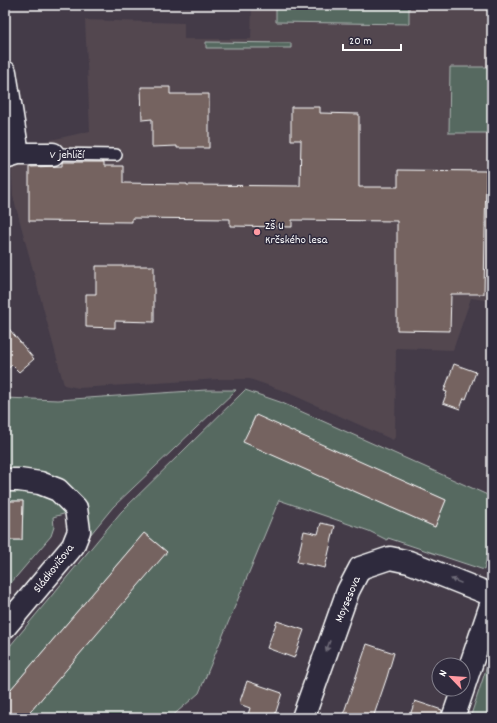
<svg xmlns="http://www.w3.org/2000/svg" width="497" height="723" viewBox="0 0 497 723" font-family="Dekko,sans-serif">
	<rect width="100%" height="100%" fill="#443b48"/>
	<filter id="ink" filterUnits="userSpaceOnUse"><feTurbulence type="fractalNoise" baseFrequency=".025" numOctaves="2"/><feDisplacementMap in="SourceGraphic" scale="8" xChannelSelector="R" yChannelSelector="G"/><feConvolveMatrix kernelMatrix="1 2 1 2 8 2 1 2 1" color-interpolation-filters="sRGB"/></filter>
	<g filter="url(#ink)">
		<path fill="#524750" d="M252,5h240v296l-21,-3 -18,52 -57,-2 -1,89 -2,3 -109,-49 -34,-12h-31l-140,9 -15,-3 -51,-189 -3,-54h32l48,-11 -5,-111 99,3v16h67z"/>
		<path fill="#576961" stroke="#abb4b0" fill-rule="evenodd" d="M276,5h133v19l-133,-2z
			M206,42l85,1v5h-85z
			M450,67h42v66h-43z
			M206,390h30l-123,117 -32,39 4,-28 -78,-49 -2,-4v-67l53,2z
			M245,390l35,12 212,95v32l-8,41 -96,-32 -1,2 -18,-9 -90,-31 -80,193 -29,25h-145l141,-167 -22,-18 -139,163v-44l116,-140zM255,416l191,84 -11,27 -191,-85z
			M5,490l35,1 13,6 14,16 -14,4 1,10 -3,9 -46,54v-50h17l1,-39h-18z
			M492,651v67h-22z"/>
		<path fill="#746461" stroke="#fff" d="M141,87h29v7h39v54h-32v-2l-25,1v-28l-10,1z
			M291,107h29v6l39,1v73h39v-17l88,1 -2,123h-33l-1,37 -53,-1v-109l-105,-1v7l-62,-1v-7l-98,-1v4l-103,-1v-54l33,-1v-4h42v4h19v17l64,1v1l113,1 1,-46h-10z
			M96,266h58v56l-39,-1v7l-29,-1v-33h10z
			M5,324l29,35 -15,13 -7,-7 -7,6z
			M454,364l22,8 -10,27 -2,-1 -4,11 -17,-6 4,-11 -3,-1z
			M256,415l190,85 -11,27 -192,-85z
			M5,501h18l-1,39h-17z
			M321,523l14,3 -10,42 -28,-6 7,-31 14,3z
			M144,533l23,19 -142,166h-20v-22z
			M277,621l27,9 -10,28 -27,-10z
			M367,644l27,9 -7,24 -14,41h-31z
			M247,681l35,12 -8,25h-27l3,-10 -11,-4z
			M415,701l27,9 -1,8h-32z"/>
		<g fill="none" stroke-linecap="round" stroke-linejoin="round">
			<g stroke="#fff" stroke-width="14">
				<path id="lane" d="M53,154l63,1"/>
			</g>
			<g stroke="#fff" stroke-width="25">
				<path id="street" d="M5,72l13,82
					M5,158l13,-4h35
					M5,480h14l21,3 18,7 18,18 3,23 -6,15 -68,81
					M303,718l45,-127 12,-23 30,-10 19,4 83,33"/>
			</g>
			<g stroke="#fff" stroke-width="25">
				<path id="secondary" d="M463,688l29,-86
					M453,718l10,-29"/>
			</g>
			<use href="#lane" stroke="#2f2a3d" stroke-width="11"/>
			<use href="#street" stroke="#2f2a3d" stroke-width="22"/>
			<use href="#secondary" stroke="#2f2a3d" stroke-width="22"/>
		</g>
		<defs><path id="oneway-solid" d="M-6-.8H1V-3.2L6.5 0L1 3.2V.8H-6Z"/></defs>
		<g fill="#6d6a77">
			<use href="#oneway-solid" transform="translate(456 581) rotate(-158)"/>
			<use href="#oneway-solid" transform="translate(328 646) rotate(110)"/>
		</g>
	</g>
	<circle fill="#ff9aa2" stroke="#2f2a3d" stroke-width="1.5" cx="257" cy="232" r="4"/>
	<g text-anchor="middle" stroke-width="3" stroke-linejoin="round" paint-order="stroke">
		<g font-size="12" fill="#fff" stroke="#2f2a3d">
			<text x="67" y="158">V jehličí</text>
			<text transform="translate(53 568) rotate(-52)" y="4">Sládkovičova</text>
			<text transform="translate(347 599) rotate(-67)" y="4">Moysesova</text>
		</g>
		<g font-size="12" fill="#fff" stroke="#2f2a3d" text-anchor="start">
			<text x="265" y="229">ZŠ U<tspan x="265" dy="14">Krčského lesa</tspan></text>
		</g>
	</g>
	<rect width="497" height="723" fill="none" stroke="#2f2a3d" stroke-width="20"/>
	<rect x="10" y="10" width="477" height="703" fill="none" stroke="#fff" stroke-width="1.5" filter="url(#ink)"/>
	<g transform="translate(451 677) rotate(295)"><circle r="19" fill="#2f2a3d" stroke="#827f8b"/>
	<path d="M0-3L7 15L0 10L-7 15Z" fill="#ff9aa2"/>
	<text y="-6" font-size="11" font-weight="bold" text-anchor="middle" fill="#ffffff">N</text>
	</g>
	<path d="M343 44v6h58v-6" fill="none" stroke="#ffffff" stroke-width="2"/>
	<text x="349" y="44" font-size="12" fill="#ffffff" stroke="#2f2a3d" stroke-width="3" paint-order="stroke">20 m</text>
</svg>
